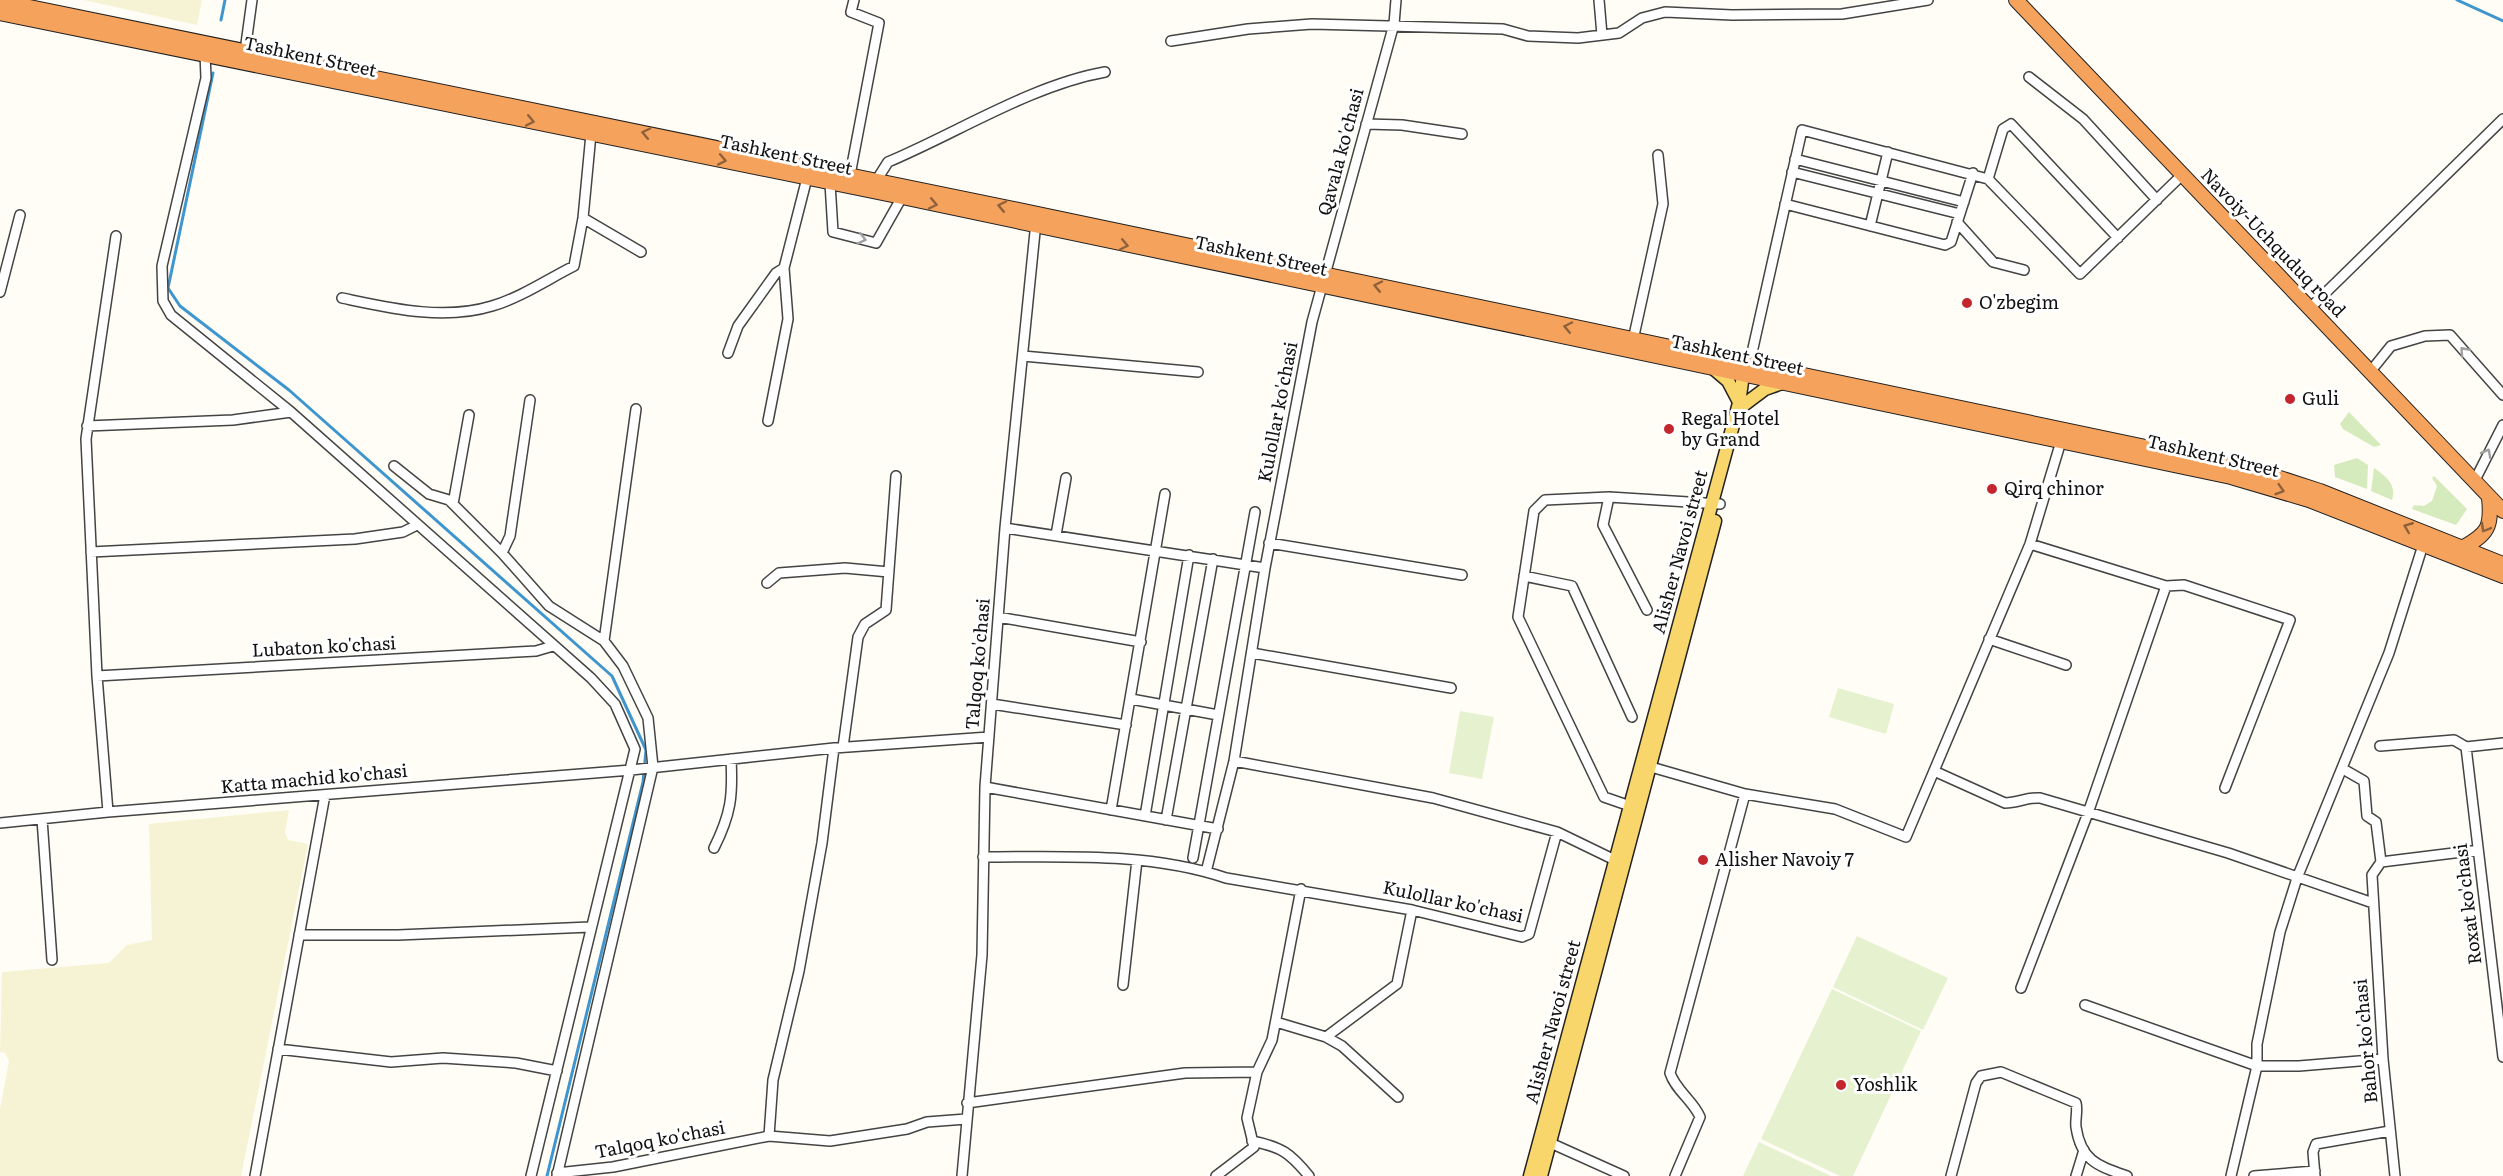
<svg xmlns="http://www.w3.org/2000/svg" width="2503" height="1176" viewBox="0 0 2503 1176" font-family="Literata,serif">
	<rect width="100%" height="100%" fill="#fffdf5"/>
	<path fill="#f6f3d4" d="M84,0h118l-5,25z
		M289,810l-4,22 3,8 20,4 -67,332h-241v-67l9,-48 -4,-8 -5,-1 2,-80 107,-9 18,-18 25,-5 -3,-116z"/>
	<path fill="#d5ebbd" d="M2349,412l32,33 -7,2 -31,-18 -3,-5z
		M2357,458l11,7 -1,24 -32,-12 -1,-12z
		M2374,468c12,8 23,17 18,32l-21,-9z
		M2434,476l33,33 -11,16 -44,-16 2,-4 10,1 8,-5 5,-15 -5,-8z"/>
	<path fill="#e6f2cf" d="M1838,688l56,16 -8,30 -57,-17z
		M1460,711l34,6 -12,62 -33,-6z
		M1857,936l91,42 -25,52 -90,-43z
		M1832,989l89,42 -68,145h-13l-79,-37z
		M1759,1142l72,34h-88z"/>
	<g fill="none" stroke-linecap="round" stroke-linejoin="round">
		<path stroke="#3f96cf" stroke-width="3" d="M2457,0l46,21
			M221,20l4,-20
			M213,73l-45,215 12,18 109,84 323,286 34,74 -3,32 -96,394"/>
		<g stroke="#444" stroke-width="12">
			<path id="minor" d="M1599,0l3,35
				M1171,41l77,-12 64,-5 191,5 25,7 50,2 41,-5 23,-15 23,-6 67,3 110,-1 86,-14
				M245,51l7,-51
				M205,53l1,25 -44,188 1,35 8,14 120,97 300,266 24,26 20,45 -104,427
				M2029,77l54,42 74,81
				M1366,124l36,1 60,9
				M1795,159l169,43
				M1792,172l168,42
				M850,175l29,-152 -28,-11 3,-12
				M1988,179l15,-50 8,-5 107,114
				M876,181l12,-19c69,-29 144,-77 217,-90
				M830,183l3,49 43,11 26,-46
				M1785,204l160,41 6,-3 22,-69
				M583,218l58,34
				M1957,222l36,40 31,8
				M1870,226l18,-74
				M0,292l20,-77
				M342,298c48,10 101,23 150,8 28,-8 56,-27 82,-40l9,-48 8,-84
				M2310,308l193,-189
				M1633,340l30,-136 -5,-49
				M728,353l10,-27 38,-53 8,-5
				M1023,356l175,16
				M1749,366l53,-236 186,49 92,95 102,-99
				M2370,372l21,-26 34,-10 25,-1 53,60
				M768,421l20,-102 -4,-51 23,-90
				M87,426l146,-6 58,-8
				M394,466l35,28 20,6 53,53 47,53 55,35 19,25 25,52 5,49 -96,409
				M2474,482l29,-57
				M1609,497l-6,28 44,85
				M453,504l16,-89
				M1005,528l260,40
				M1056,535l10,-57
				M1269,543l193,32
				M2030,544l136,42 18,-1 106,35 -65,168
				M91,552l264,-13 48,-7 14,-7
				M502,553l8,-17 20,-136
				M1524,576l48,10 60,131
				M767,583l12,-10 66,-5 44,4
				M998,617l143,25
				M1989,639l77,26
				M604,641l32,-232
				M1252,653l199,35
				M97,676l439,-25 17,-5
				M1131,699l87,16
				M992,704l134,21
				M2380,746l74,-6 12,7 37,-4
				M843,747l15,-110 7,-13 21,-14 10,-134
				M2466,747l37,310
				M1234,761l199,37 124,34 62,30
				M1651,767l94,27 -75,279c6,18 23,27 30,44l-25,59
				M2343,769l21,12 3,35 9,6 5,40
				M1934,771l71,32c13,0 22,-6 35,-5l188,55 145,50
				M985,787l233,42
				M1745,794l90,15 71,28 124,-293 32,-106
				M1630,806l-26,-9 -86,-180 16,-106 11,-11 64,-3 111,7
				M1111,810l54,-316
				M108,812l-11,-136 -11,-237 30,-203
				M1145,816l44,-261
				M42,819l10,141
				M1166,820l47,-261
				M0,823l108,-11 523,-42 203,-22 155,-11
				M714,848c17,-34 19,-52 17,-89
				M983,857c80,0 166,-5 243,21l186,32 110,27 7,-3 28,-102
				M1193,858l62,-346
				M1206,872l28,-111 31,-193 47,-246 82,-298 2,-24
				M299,935h99l192,-8
				M1123,985l14,-125
				M2021,988l67,-175 78,-227
				M2085,1005l172,61h42l84,-7
				M1276,1022l50,15 16,9 56,51
				M1326,1037l71,-53 15,-74
				M278,1049l113,13 52,-4 73,5 41,8
				M967,1103l218,-30 72,-1
				M769,1136l4,-56 26,-109 23,-128 12,-95
				M1252,1141c30,6 38,12 57,35
				M1546,1141l78,35
				M557,1173l56,-6 156,-31 61,5 77,-12 20,-7 39,-3
				M255,1176l70,-381
				M962,1176l20,-221 3,-168 20,-259 31,-306
				M1216,1176l38,-29 -7,-29 10,-46 15,-32 29,-151
				M1951,1176l25,-93 5,-7 20,-4 75,31c2,8 -1,16 0,24 5,34 22,39 51,49
				M2076,1176l8,-26
				M2231,1176l26,-110v-22l23,-112 17,-54 92,-225 34,-108
				M2254,1176l61,-5
				M2315,1176l-2,-24 3,-8 74,-13
				M2395,1176l-12,-117 -11,-184 9,-13 97,-12"/>
		</g>
		<g stroke="#222" stroke-width="15">
			<path id="major" d="M1714,369l14,12 10,19
				M1745,404l20,-15 17,-6
				M1530,1176l209,-773 4,-28 5,-8
				M1541,1176l174,-655"/>
		</g>
		<g stroke="#222" stroke-width="16">
			<path id="highway" d="M2016,0l487,511
				M0,1l1038,213 1217,256 65,21 183,73
				M0,13l902,184 1329,280 78,23 194,76
				M2462,548c26,-14 30,-21 27,-50"/>
		</g>
		<use href="#minor" stroke="#fff" stroke-width="9"/>
		<use href="#major" stroke="#f9d66b" stroke-width="12"/>
		<use href="#highway" stroke="#f5a25d" stroke-width="14"/>
	</g>
	<defs><path id="oneway-chevron" d="M-2-3.5L2.5 0L-2 3.5" fill="none" stroke-width="1.6" stroke-linecap="round" stroke-linejoin="round" transform="scale(1.5)"/></defs>
	<g stroke="#8e613b">
		<use href="#oneway-chevron" transform="translate(530 121) rotate(12)"/>
		<use href="#oneway-chevron" transform="translate(646 133) rotate(-168)"/>
		<use href="#oneway-chevron" transform="translate(722 160) rotate(11)"/>
		<use href="#oneway-chevron" transform="translate(933 204) rotate(12)"/>
		<use href="#oneway-chevron" transform="translate(1002 206) rotate(-168)"/>
		<use href="#oneway-chevron" transform="translate(1124 245) rotate(12)"/>
		<use href="#oneway-chevron" transform="translate(1378 286) rotate(-168)"/>
		<use href="#oneway-chevron" transform="translate(1568 327) rotate(-168)"/>
		<use href="#oneway-chevron" transform="translate(2280 490) rotate(17)"/>
		<use href="#oneway-chevron" transform="translate(2408 527) rotate(-158)"/>
		<use href="#oneway-chevron" transform="translate(2485 528) rotate(120)"/>
	</g>
	<g stroke="#a0a0a0">
		<use href="#oneway-chevron" transform="translate(862 239) rotate(14)"/>
		<use href="#oneway-chevron" transform="translate(2464 351) rotate(-132)"/>
		<use href="#oneway-chevron" transform="translate(2487 453) rotate(-62)"/>
	</g>
	<g fill="#c4262e" stroke="#fff" stroke-width="2">
		<circle cx="1967" cy="303" r="6"/>
		<circle cx="2290" cy="399" r="6"/>
		<circle cx="1669" cy="429" r="6"/>
		<circle cx="1992" cy="489" r="6"/>
		<circle cx="1703" cy="860" r="6"/>
		<circle cx="1841" cy="1085" r="6"/>
	</g>
	<g text-anchor="middle" stroke-width="6" stroke-linejoin="round" paint-order="stroke">
		<g font-size="18" fill="#111" stroke="#fff">
			<text transform="translate(310 57) rotate(12)" y="6">Tashkent Street</text>
			<text transform="translate(1341 152) rotate(-75)" y="6">Qavala ko'chasi</text>
			<text transform="translate(786 155) rotate(12)" y="6">Tashkent Street</text>
			<text transform="translate(2273 243) rotate(46)" y="6">Navoiy-Uchquduq road</text>
			<text transform="translate(1261 256) rotate(12)" y="6">Tashkent Street</text>
			<text transform="translate(1737 355) rotate(12)" y="6">Tashkent Street</text>
			<text transform="translate(1278 412) rotate(-79)" y="6">Kulollar ko'chasi</text>
			<text transform="translate(2213 456) rotate(13)" y="6">Tashkent Street</text>
			<text transform="translate(1680 552) rotate(-75)" y="6">Alisher Navoi street</text>
			<text transform="translate(324 647) rotate(-3)" y="6">Lubaton ko'chasi</text>
			<text transform="translate(978 664) rotate(-85)" y="6">Talqoq ko'chasi</text>
			<text transform="translate(314 779) rotate(-5)" y="6">Katta machid ko'chasi</text>
			<text transform="translate(1453 902) rotate(12)" y="6">Kulollar ko'chasi</text>
			<text transform="translate(2468 904) rotate(-97)" y="6">Roxat ko'chasi</text>
			<text transform="translate(1553 1022) rotate(-75)" y="6">Alisher Navoi street</text>
			<text transform="translate(2366 1041) rotate(-95)" y="6">Bahor ko'chasi</text>
			<text transform="translate(660 1140) rotate(-11)" y="6">Talqoq ko'chasi</text>
		</g>
		<g font-size="18" fill="#111" stroke="#fff" text-anchor="start">
			<text x="1979" y="309">O'zbegim</text>
			<text x="2302" y="405">Guli</text>
			<text x="1681" y="425">Regal Hotel<tspan x="1681" dy="21">by Grand</tspan></text>
			<text x="2004" y="495">Qirq chinor</text>
			<text x="1715" y="866">Alisher Navoiy 7</text>
			<text x="1853" y="1091">Yoshlik</text>
		</g>
	</g>
</svg>
